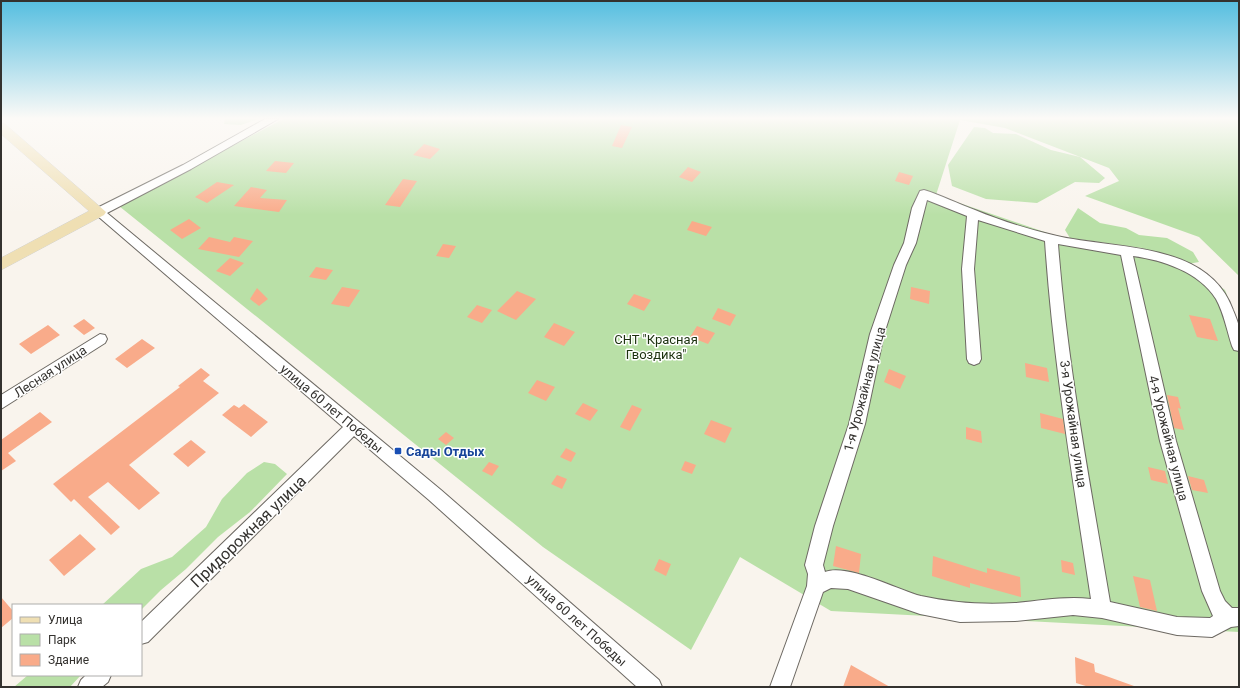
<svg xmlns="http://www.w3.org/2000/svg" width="1240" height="688" viewBox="0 0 1240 688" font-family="Roboto,sans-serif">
	<rect width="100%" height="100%" fill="#f9f4ed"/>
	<path fill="#b9e0a7" d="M225,119h33l-17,6 -17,-1z
		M283,119h956v157l-40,-39 -114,-41 34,-15 -10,-13 -104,-40 -45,-8 -24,75 135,46 76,11 50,18 28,20 14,36v306l-408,-21 -91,-54 -49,93 -148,-103 -424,-341z
		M974,127l11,1 8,5 23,1 35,16 29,7 25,21 -6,5 -24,-1 -38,21 -51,-4 -34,-13 -4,-21z
		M1078,208l22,15 26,5 13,7 28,3 26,14 6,10 -11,2 -46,-16 -72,-10 -5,-8z
		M264,462l11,2 12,10 -37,38 -32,25 -32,32 -25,21 -20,20v-5h-39l39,-36 31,-12 34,-30 16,-28 25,-26z
		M28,675h53l-11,12h-56z"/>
	<path fill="#f9ab8a" d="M621,125l11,2 -10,21 -10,-2z
		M424,144l16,5 -10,10 -17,-4z
		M275,161l19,2 -8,10 -20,-2z
		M688,167l13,5 -9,10 -13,-5z
		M899,172l14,4 -4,9 -14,-4z
		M403,179l14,2 -17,26 -15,-2z
		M217,182l17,3 -27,18 -12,-6z
		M251,187l16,3 -7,8 27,2 -8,12 -45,-6z
		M189,219l12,9 -19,11 -12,-9z
		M692,221l20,6 -6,9 -19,-6z
		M209,237l21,5 4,-5 19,4 -14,16 -41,-8z
		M443,244l13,2 -7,12 -13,-2z
		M230,258l14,5 -14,13 -14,-5z
		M316,267l17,3 -7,10 -17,-3z
		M342,287l18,3 -11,17 -18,-3z
		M911,287l19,4 -1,13 -19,-5z
		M257,288l11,11 -9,7 -9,-7z
		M517,291l19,8 -20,21 -19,-9z
		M634,294l17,6 -7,11 -17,-7z
		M477,305l15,5 -10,13 -15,-6z
		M718,308l18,7 -6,11 -18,-7z
		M1189,315l21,4 8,22 -21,-4z
		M84,319l11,9 -11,7 -11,-9z
		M554,323l21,9 -11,14 -20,-9z
		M48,325l12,10 -29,19 -12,-10z
		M697,326l18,7 -7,11 -18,-7z
		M142,339l13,9 -28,20 -12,-9z
		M1025,363l22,5 2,14 -23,-5z
		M201,368l9,7 -7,6 16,12 -90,72 31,28 -21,17 -31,-28 -20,15 32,30 -9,8 -37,-36 -3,3 -18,-18 127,-97 -2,-1z
		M889,369l17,7 -6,13 -16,-7z
		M537,380l18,7 -9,14 -18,-8z
		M1167,395l11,2 3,12 -3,-1 6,22 -10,-2z
		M583,403l15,7 -8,11 -15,-7z
		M244,404l24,18 -17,15 -29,-22 12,-10 5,3z
		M632,405l10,4 -12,22 -10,-4z
		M40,412l12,10 -44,31 8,8 -15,10v-31z
		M1040,413l23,6 2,15 -24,-6z
		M711,420l21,8 -7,15 -21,-9z
		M966,427l15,4 1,12 -16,-4z
		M446,432l8,6 -8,7 -8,-6z
		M191,440l15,12 -18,15 -15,-13z
		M566,448l10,5 -5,9 -11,-5z
		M685,461l11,4 -4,9 -11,-4z
		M489,462l10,4 -7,10 -10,-5z
		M1148,467l17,4 3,13 -17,-4z
		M557,475l10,4 -5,10 -11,-5z
		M1188,476l16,4 4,13 -16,-3z
		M80,534l16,15 -32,27 -15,-16z
		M836,546l25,8 -2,19 -26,-7z
		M933,556l54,17v-5l33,9 1,20 -51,-14v5l-38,-12z
		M659,559l12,5 -5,12 -12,-6z
		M1061,560l12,3 2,12 -13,-3z
		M1133,576l17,4 7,31 -17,-4z
		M1,597l12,14v7l-12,10z
		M1075,657l19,7 1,8 39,14 -1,1h-44l-13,-4z
		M851,665l39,22h-47z"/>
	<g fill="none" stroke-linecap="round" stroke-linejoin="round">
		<g stroke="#6d6963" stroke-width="2">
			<path id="minor" d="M265,119h13l-87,50 -84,44 334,277 218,190 3,7h-25l-208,-187 -75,-64 -206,206 -7,2v-22l202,-195 -250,-215 2,-3 88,-44z
				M924,190c17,5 34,14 51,20 24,10 52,19 78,25 59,15 155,5 180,75 2,5 5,12 6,17 1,8 0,17 0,24l-5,-1 -2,-4c-5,-15 -8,-33 -16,-47 -17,-27 -53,-39 -83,-43l43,185 44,150 5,10 7,7h7v18l-8,1 -19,10 -35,-2 -75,-17 -29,-3 -58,6 -55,1 -40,-8 -72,-25 -17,-1 -8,4 -33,95h-20l37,-101 1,-12 -3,-9 10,-39 34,-102 21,-90 24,-69 10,-22 8,-35 8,-17zM927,200l40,16 -5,53 5,90 2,4 5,2 5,-2 2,-4 -7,-90 4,-49 67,21c8,120 28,239 46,358 -26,-3 -50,2 -76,4 -32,2 -62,0 -94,-7 -23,-6 -74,-33 -96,-24l-2,-7 10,-39 32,-102 19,-90 22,-69 10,-22zM1058,244l63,11 39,186 42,150 11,25 -3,2 -33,-1 -67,-15c-20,-119 -43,-238 -52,-358z
				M100,334l5,1 2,4 -2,4 -104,66v-14z
				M86,675h25l-3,7 -6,5h-24l3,-7z"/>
		</g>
		<g stroke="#d2d2d1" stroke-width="1">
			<path id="major" d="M1,123l4,1 101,88 -2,3 -103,55v-12l88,-47 -88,-77z"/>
		</g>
		<use href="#minor" fill="#fff" fill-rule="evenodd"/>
		<use href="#major" fill="#efdfb3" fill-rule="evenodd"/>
	</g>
	<linearGradient id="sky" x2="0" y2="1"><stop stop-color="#55bee0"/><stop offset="0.55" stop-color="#fcfaf7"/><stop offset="1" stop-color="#fcfaf7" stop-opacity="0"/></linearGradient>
	<rect width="1240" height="215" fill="url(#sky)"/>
	<rect fill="#1a4fb4" stroke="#fff" stroke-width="1.5" x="394" y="447" width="8" height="8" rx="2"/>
	<g text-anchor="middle" stroke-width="3" stroke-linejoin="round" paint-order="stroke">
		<g font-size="13" fill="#1c320f" stroke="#fff">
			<text x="656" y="344">СНТ "Красная<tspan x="656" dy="15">Гвоздика"</tspan></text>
		</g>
		<g font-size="13" fill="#34322f" stroke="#fff">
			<text transform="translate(50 371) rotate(-33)" y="5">Лесная улица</text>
			<text transform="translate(864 389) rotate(-75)" y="5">1-я Урожайная улица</text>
			<text transform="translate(332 408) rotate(40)" y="5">улица 60 лет Победы</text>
			<text transform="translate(1074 424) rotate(82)" y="5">3-я Урожайная улица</text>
			<text transform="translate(1169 438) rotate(76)" y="5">4-я Урожайная улица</text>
			<text transform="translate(577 620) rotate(42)" y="5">улица 60 лет Победы</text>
		</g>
		<g font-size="13" font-weight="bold" fill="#164399" stroke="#fff" text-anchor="start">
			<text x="406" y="456">Сады Отдых</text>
		</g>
		<g font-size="16" fill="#34322f" stroke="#fff">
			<text transform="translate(248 531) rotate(-44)" y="6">Придорожная улица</text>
		</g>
	</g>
	<rect width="1240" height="688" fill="none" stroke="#34322f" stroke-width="4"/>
	<rect x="12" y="604" width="130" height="72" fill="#ffffff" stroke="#aeadac"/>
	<rect x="20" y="617" width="20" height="6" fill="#efdfb3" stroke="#aeadac"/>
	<text x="48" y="624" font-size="12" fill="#34322f">Улица</text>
	<rect x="20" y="634" width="20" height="12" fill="#b9e0a7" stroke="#aeadac"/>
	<text x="48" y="644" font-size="12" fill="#34322f">Парк</text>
	<rect x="20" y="654" width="20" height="12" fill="#f9ab8a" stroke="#aeadac"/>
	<text x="48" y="664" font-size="12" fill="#34322f">Здание</text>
</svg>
